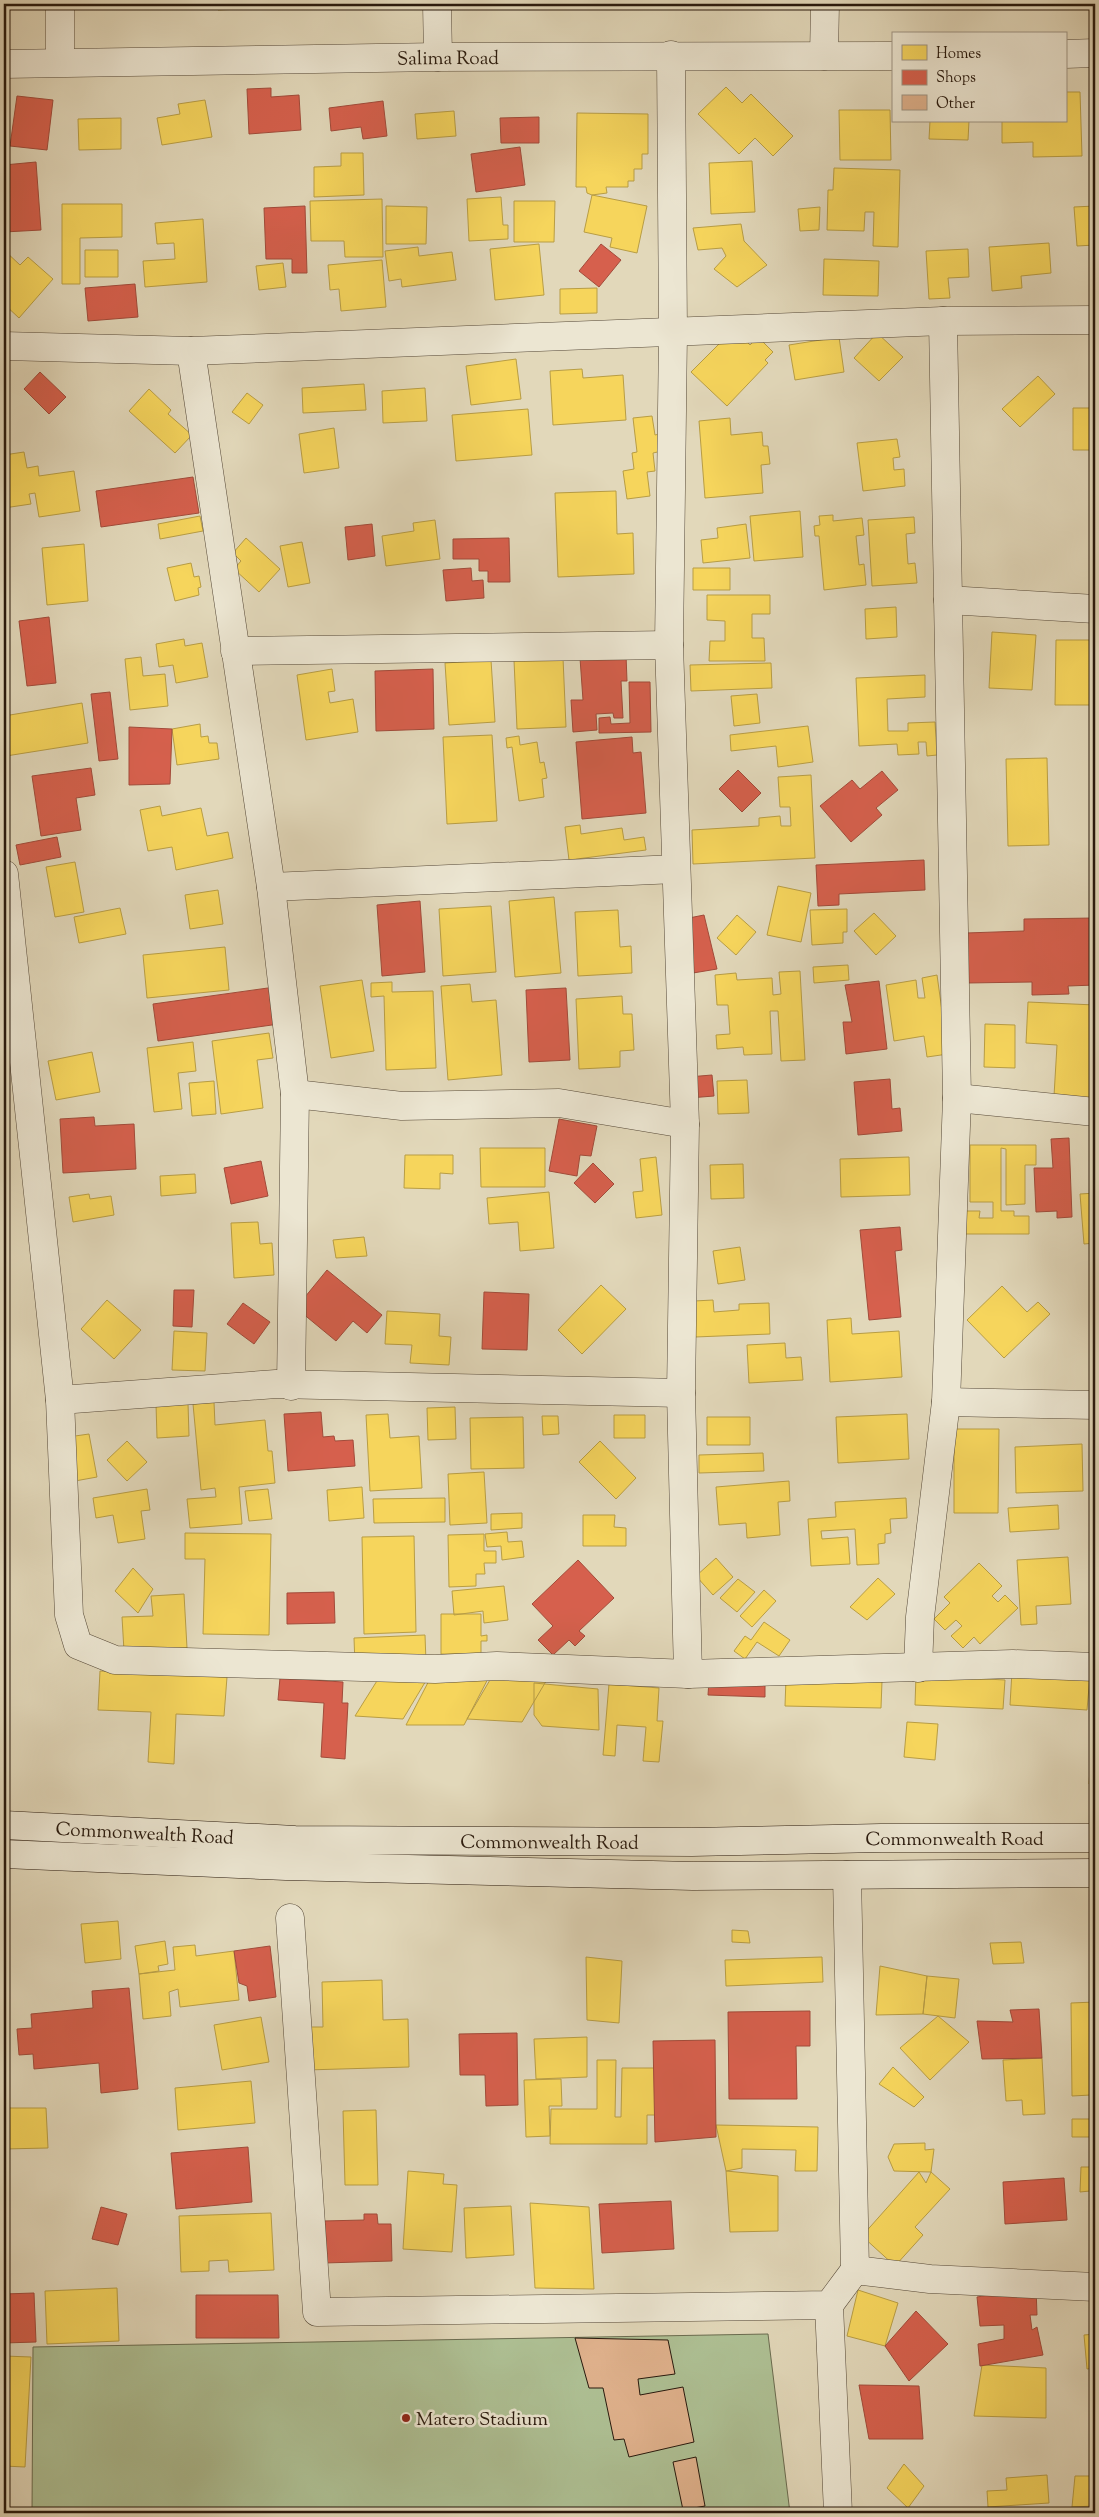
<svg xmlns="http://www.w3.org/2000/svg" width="1099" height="2517" viewBox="0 0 1099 2517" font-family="'Sorts Mill Goudy',serif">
	<rect width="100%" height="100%" fill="#e2d8ba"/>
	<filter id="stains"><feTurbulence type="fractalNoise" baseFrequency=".004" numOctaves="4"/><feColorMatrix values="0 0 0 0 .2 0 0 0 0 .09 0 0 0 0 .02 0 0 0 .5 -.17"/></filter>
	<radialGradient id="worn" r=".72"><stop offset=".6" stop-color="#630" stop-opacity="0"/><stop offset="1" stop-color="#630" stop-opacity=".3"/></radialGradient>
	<path fill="#aec094" stroke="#6b6c50" d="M768,2334l22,179h-758l1,-166z"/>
	<path fill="#f6d55c" stroke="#b89d44" d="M218,4h21l1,5 -22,1z
		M726,87l16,16 9,-9 42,42 -20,20 -18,-18 -16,16 -41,-40z
		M1065,92h15l2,64 -49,1v-15l-31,1v-22h63z
		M205,100l7,37 -50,8 -5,-27 23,-4 -2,-10z
		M839,110h51l1,50h-51z
		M454,111l2,25 -39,3 -2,-25z
		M577,113l71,1v40h-6v15h-8v12h-6v6h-22l1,6 -15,2 -5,-2 -1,-6h-10z
		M121,118v31l-42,1 -1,-31z
		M930,121h39l-1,19 -39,-1z
		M341,153h22l1,42 -50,2v-30l27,-1z
		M752,161l3,51 -44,2 -2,-51z
		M834,168l66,2 -2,77 -25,-1 1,-34h-9l-1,19 -37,-1 1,-40h5z
		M592,195l55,11 -10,47 -27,-6 2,-9 -28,-6z
		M501,197l2,28h5v14l-39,2 -2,-42z
		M382,199l1,58h-38l-1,-16h-33l-1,-40z
		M514,201h41l-1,41h-40z
		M62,204h60v33l-42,1v46h-18z
		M386,206l41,1 -1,37h-40z
		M1095,206v39l-18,1 -3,-39z
		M820,207l-1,23 -19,1 -2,-22z
		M203,219l4,63 -62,5 -2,-26 32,-2 -1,-16 -17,1 -2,-21z
		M741,224l3,17 23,24 -30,22 -23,-18 12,-13 -4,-8 -24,2 -5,-22z
		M1049,243l2,30 -30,3 1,12 -30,3 -3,-44z
		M539,244l5,51 -49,5 -5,-51z
		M418,247l1,9 33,-4 4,28 -54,7 -1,-8 -12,2 -4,-30z
		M968,249l1,28 -21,1 2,20 -21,1 -3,-48z
		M4,250l16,15 8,-8 25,22 -34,39 -15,-14z
		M85,250h33v27h-33z
		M1095,253v29l-3,-28z
		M824,259l55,2 -1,35 -55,-1z
		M382,260l4,47 -45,4 -2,-22 -9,1 -2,-25z
		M283,263l3,24 -27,3 -3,-24z
		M597,288v25l-37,1v-25z
		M877,333l26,24 -24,24 -25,-23z
		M739,334l11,11 8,-8 15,15 -8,8 3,3 -41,43 -36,-34 36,-36z
		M839,337l5,35 -49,8 -6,-35z
		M516,359l5,40 -50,6 -5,-39z
		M582,369l1,9 40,-3 3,45 -73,5 -3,-54z
		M1038,376l17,18 -35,33 -18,-18z
		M364,384l2,26 -63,3 -1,-25z
		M425,388l2,33 -44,2 -1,-32z
		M149,389l22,21 -3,4 24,21 -17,18 -46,-42z
		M247,393l16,12 -14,19 -17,-12z
		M1073,408h22v42h-22z
		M528,409l4,46 -76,6 -4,-46z
		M652,416l3,19 4,-1 3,17 -9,2 2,18 -8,1 3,24 -23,3 -4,-28 11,-2 -2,-16 5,-1 -4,-34z
		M730,418l1,17 31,-3 1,14h5l2,18 -9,1 2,28 -58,5 -6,-77z
		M334,428l5,40 -35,5 -5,-39z
		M897,439l3,18 -7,1 1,12 10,-1 1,17 -42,5 -6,-48z
		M24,452l3,16 11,-2 1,10 35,-5 6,40 -41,6 -4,-24 -6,1 2,10 -27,4v-53z
		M616,491l1,43 16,-1 1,41 -76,3 -3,-84z
		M800,511l3,46 -49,4 -4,-45z
		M833,515v6l29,-3 2,17 -8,1 3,29 5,-1 2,21 -42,5 -5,-54h-4l-1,-10 6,-1 -1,-9z
		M200,516l3,15 -43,8 -2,-15z
		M914,517l1,16 -9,1 2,30 7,-1 2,20 -45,3 -4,-66z
		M435,520l5,39 -54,7 -4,-30 32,-5 -1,-8z
		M746,524l4,34 -47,5 -2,-23 17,-2 -1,-10z
		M1093,532h2v45l-3,-1z
		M246,538l34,31 -21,23 -25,-23 7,-8 -8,-8z
		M302,542l8,41 -22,4 -8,-41z
		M84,544l4,57 -41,4 -5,-57z
		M191,563l3,14 5,-1 2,11 -3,1 1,7 -24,6 -8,-33z
		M693,568h37v22h-37z
		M707,595h63v19h-18v24h12l1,23h-56l1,-20h15v-20l-18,-1z
		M896,607l1,30 -31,2 -1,-30z
		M992,632l44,3 -4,55 -43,-2z
		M184,639l1,7 17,-3 6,34 -32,6 -3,-18 -14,2 -3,-23z
		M1056,640h39v65h-40z
		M141,657l2,19 22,-2 3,32 -38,4 -5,-51z
		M563,658l3,69 -49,2 -3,-69z
		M491,660l4,62 -46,3 -4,-62z
		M771,663l1,25 -81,3 -1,-26z
		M332,669l3,22 -7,1 2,11 23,-4 5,33 -52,8 -9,-65z
		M925,675v22l-38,2 1,32h20v-8l27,-1 2,33 -10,1 -1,-14h-8l1,12 -21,1 -1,-11 -38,2 -3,-68z
		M757,694l3,29 -26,3 -3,-30z
		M82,703l6,40 -82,13 -2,-40z
		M200,724l1,13 7,-1 1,7h8l2,16 -42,6 -5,-36z
		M808,726l5,36 -35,5 -2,-21 -45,5 -1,-16z
		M492,735l5,86 -50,3 -4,-87z
		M519,736l1,9 17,-3 3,21 4,-1 3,16 -5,1 2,18 -25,4 -7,-54 -5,1 -1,-10z
		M1047,758l2,87 -41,1 -2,-87z
		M811,775l4,83 -122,6 -1,-34 67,-4v-8l21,-2 1,10h10l-1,-19h-10l-2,-30z
		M160,806l2,10 39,-8 6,28 21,-4 5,26 -57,12 -4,-23 -24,4 -8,-41z
		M580,825l1,9 41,-6 2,12 20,-3 2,13 -77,10 -4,-33z
		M75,862l9,50 -29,5 -9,-50z
		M778,886l33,7 -10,49 -34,-7z
		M218,890l5,34 -33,5 -5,-34z
		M554,897l7,76 -46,4 -6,-76z
		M491,906l5,66 -53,4 -4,-67z
		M120,908l6,26 -47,9 -5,-26z
		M847,909v23h-4v11l-31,2 -2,-35z
		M618,910l2,37 11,-1 1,27 -54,3 -3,-64z
		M874,913l22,23 -20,19 -22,-24z
		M737,915l19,17 -20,23 -19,-17z
		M225,947l4,43 -82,8 -4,-43z
		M848,965l1,15 -35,3 -1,-16z
		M800,971l5,89 -24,1 -3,-50h-8l2,43 -28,1 -1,-8 -26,2 -1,-14 14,-1 -2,-29h-11l-2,-30 21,-2 1,7 35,-2 1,17 8,-1 -2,-22z
		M937,975l11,79 -21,3 -3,-21 -30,5 -8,-56 30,-5 2,18h7l-3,-20z
		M362,980l12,71 -43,7 -11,-72z
		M392,982v10l41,-1 3,77 -50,2 -2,-74 -13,1v-14z
		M470,984l2,18 24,-2 6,75 -54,5 -7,-94z
		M622,996l1,18h9l2,36 -14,1v16l-41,2 -3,-70z
		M1028,1002l67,3v94l-41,-3 3,-51 -31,-2z
		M985,1024l30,1v43l-31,-1z
		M269,1033l4,25 -16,2 6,48 -42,6 -9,-73z
		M193,1042l3,29 -18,2 4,36 -28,3 -7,-64z
		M92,1052l8,40 -44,8 -8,-39z
		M747,1080l2,33 -31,1 -1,-33z
		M214,1081l2,33 -24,2 -3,-33z
		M970,1145h66v20h-11v39l-19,1v-56l-5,-1v63h13v5h15v18h-66v-23h17l-1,7h14v-16h-23z
		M480,1148h65v39h-64z
		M405,1155h48v19l-13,-1v16l-36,-1z
		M656,1157l6,58 -26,3 -3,-26 10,-1 -3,-32z
		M909,1157l1,38 -69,2 -1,-38z
		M743,1164l1,34 -33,1 -1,-34z
		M195,1174l1,19 -35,3 -1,-20z
		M549,1192l5,56 -34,3 -2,-29 -29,2 -2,-26z
		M1095,1193v50l-11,1 -4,-50z
		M89,1194l1,5 21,-3 3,19 -41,7 -4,-25z
		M258,1222l2,22 12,-1 2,32 -40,3 -3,-55z
		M364,1237l3,19 -31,2 -3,-18z
		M740,1247l5,33 -27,4 -5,-33z
		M601,1285l25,24 -44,45 -24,-24z
		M1002,1286l25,26 11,-10 12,12 -46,44 -37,-38z
		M107,1300l34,30 -27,29 -33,-30z
		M713,1300l1,12 25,-2v-6l30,-1 1,31 -75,3 -1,-36z
		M387,1311l53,3 -1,22 12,1 -2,28 -39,-2 2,-18 -27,-1z
		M851,1318l1,16 47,-3 3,46 -72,5 -3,-62z
		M174,1331l33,2 -2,38 -33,-1z
		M785,1343l1,15 15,-1 2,23 -54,3 -2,-38z
		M214,1402l1,23 50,-5 3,31h4l3,32 -36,4 3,37 -52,4 -3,-29 29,-2 -1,-9 -14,2 -8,-86z
		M188,1403l1,33 -32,2 -1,-34z
		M455,1407l1,32 -28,1 -1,-32z
		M388,1414l2,24 29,-2 3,52 -52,3 -4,-76z
		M907,1414l2,45 -71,4 -2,-46z
		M614,1415h31v23h-31z
		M542,1416h16l1,18 -16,1z
		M523,1417l1,51 -53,1 -1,-51z
		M707,1417h43v28h-43z
		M954,1429h45l-1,84h-44z
		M89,1434l8,43 -22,4 -7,-44z
		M127,1441l20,21 -20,19 -20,-21z
		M600,1441l36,37 -20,21 -37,-37z
		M1082,1444l1,47 -67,2 -1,-46z
		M763,1453l1,18 -65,2v-18z
		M484,1472l3,51 -37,2 -2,-51z
		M789,1481l1,20 -12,1 2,33 -33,3 -1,-15 -27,2 -3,-38z
		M362,1487l2,31 -35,3 -2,-31z
		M147,1489l3,21 -9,1 4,28 -27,4 -5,-28 -17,3 -3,-20z
		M268,1489l4,30 -23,2 -4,-30z
		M445,1498v24l-71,1 -1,-24z
		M906,1498l1,20 -17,1 1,14 -6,1v9l-7,1 1,20 -22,1 -2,-36 -34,2 1,8 26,-2 2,27 -39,2 -3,-47 28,-2 -1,-15z
		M1058,1505l1,24 -49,3 -2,-24z
		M522,1513v15l-31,2v-16z
		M583,1515h32l-1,12 12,1v18h-43z
		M507,1532l1,10 14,-1 2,16 -22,3 -1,-14 -14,1 -2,-13z
		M185,1533l86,1 -2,101 -66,-1 2,-75h-20z
		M484,1534v17h12v12h-12l1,11h-9v12l-27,1 -1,-52z
		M414,1536l2,96 -52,2 -2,-97z
		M1068,1557l3,47 -35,2 1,18 -16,1 -4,-65z
		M716,1558l17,19 -20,18 -17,-19z
		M979,1563l23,23 -10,10 6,6 7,-7 13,13 -38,36 -6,-7 -11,11 -12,-12 11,-10 -6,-6 -11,10 -11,-11 16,-16 -6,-6z
		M133,1568l20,21 -15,24 -23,-22z
		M878,1578l17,16 -28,26 -17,-13z
		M738,1579l17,13 -18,20 -17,-14z
		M504,1586l4,34 -24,3 -1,-12 -29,4 -2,-24z
		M764,1590l12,11 -24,26 -12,-11z
		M184,1594l3,54 -63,3 -2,-34 31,-1 -2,-20z
		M441,1614h40v22l6,-1v6h-6v13h-40z
		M764,1622l26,18 -11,16 -22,-14 -12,17 -11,-8 11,-15 6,4z
		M425,1635l1,27 -71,3 -1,-27z
		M385,1668l48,1 -30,50 -48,-3z
		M497,1668l55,3 -30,51 -55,-3z
		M435,1669h58l-29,56h-58z
		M100,1671l127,6 -3,39 -48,-2 -2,50 -26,-2 3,-50 -53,-2z
		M1012,1671l78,4 -3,35 -77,-5z
		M916,1675l89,5 -2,29 -88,-4z
		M786,1678l96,3 -1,27 -96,-2z
		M1095,1678v31l-2,-1z
		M534,1683l64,6 1,41 -57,-4 -8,-11z
		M609,1684l50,4 -2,33h6l-4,41 -16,-1 3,-34 -29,-2 -2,31 -12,-1z
		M907,1722l31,2 -3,36 -31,-3z
		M1092,1738h3v47l-6,-1z
		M118,1921l3,38 -36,4 -4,-39z
		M732,1930l16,1 2,12 -18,-1z
		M165,1941l3,23 -10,2 1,5 -20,3 -4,-28z
		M1021,1942l3,21 -31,1 -3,-21z
		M195,1945l1,11 38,-5 5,49 -59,7 -2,-18 -9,3 2,24 -28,3 -4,-45 36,-4 -2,-23z
		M586,1957l36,4 -3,62 -32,-3z
		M822,1957l1,25 -97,4 -1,-26z
		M880,1966l47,10 -4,38 -47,1z
		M927,1976l32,3 -4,39 -32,-4z
		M382,1980l1,40 25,-1 1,48 -103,3v-43h17l-1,-45z
		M1095,2002v135h-23v-18h19v-24l-19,1 -1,-93z
		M938,2016l31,26 -39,38 -30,-32z
		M261,2017l8,45 -47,8 -8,-45z
		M587,2037v40l-51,2 -2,-40z
		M1042,2058l3,56 -22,1 -1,-15 -16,1 -3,-41z
		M597,2060h19l-1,57h6l1,-49h43v47h-18v29h-97l1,-35h46z
		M893,2067l31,30 -10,10 -35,-23z
		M561,2079l1,27h-13l1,30 -24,1 -2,-57z
		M251,2081l4,42 -77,7 -3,-42z
		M4,2108h42l2,40 -44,1z
		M376,2110l2,75h-33l-2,-74z
		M716,2125l102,2 -1,44h-22l1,-21 -54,-1v19l-16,3z
		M925,2143v7l9,-1 -3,23 -37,-1 -6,-14 6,-13z
		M1081,2167h14v50h-5v-26l-10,1z
		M408,2171l36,3 -1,10 14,1 -5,67 -49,-3z
		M726,2171l52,5v55l-48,1z
		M919,2172l7,11 5,-11 19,17 -35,38 8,8 -28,31 -33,-30z
		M530,2203l59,4 5,82 -59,-1z
		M511,2206l3,49 -48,3 -2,-50z
		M271,2213l3,57 -45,2 -1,-12 -19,1v10l-28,1 -2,-56z
		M117,2288l2,53 -72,3 -2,-53z
		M858,2290l40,13 -13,43 -38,-10z
		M1095,2334v34l-8,1 -3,-34z
		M4,2356l27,1 -6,110 -21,-1z
		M982,2365l64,3v50l-72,-2z
		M904,2464l20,22 -16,22 -21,-20z
		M1047,2475l2,28 -61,4 -1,-16 20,-1 -1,-12z
		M1075,2476h20v33v-3l-23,1z"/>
	<path fill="#d6604d" stroke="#a24b3a" d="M271,88v9l28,-2 2,35 -52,4 -2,-45z
		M17,96l36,4 -6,50 -37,-4z
		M383,101l4,35 -24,3 -2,-12 -30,4 -2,-23z
		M539,117v26h-38l-1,-25z
		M520,147l5,38 -49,7 -5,-38z
		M36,162l5,68 -37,2v-67z
		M305,206l2,67h-15v-14h-26l-2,-51z
		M601,244l20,16 -22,27 -20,-16z
		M135,284l3,33 -50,4 -3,-33z
		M40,372l26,25 -17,17 -25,-25z
		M193,477l6,36 -98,14 -5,-36z
		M372,524l3,32 -27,4 -3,-33z
		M509,538l1,44h-22v-11h-9v-12h-26v-20z
		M471,568l1,13 11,-1 1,18 -38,3 -3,-31z
		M49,617l7,66 -29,3 -8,-65z
		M626,655l1,26h-6l2,37h-9l-1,-5 -17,1 1,16 -24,2 -2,-32h12l-3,-42z
		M433,669l1,60 -58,2 -1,-60z
		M629,682h21l1,50 -52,1v-15l11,-1 1,7 19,-1z
		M110,692l8,67 -19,2 -8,-67z
		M129,727l43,2 -2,55 -41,1z
		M632,737l1,16 8,-1 5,61 -64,6 -6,-77z
		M91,768l4,27 -19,3 5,32 -40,6 -9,-60z
		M738,770l23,23 -19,19 -23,-23z
		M882,771l16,19 -22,18 6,7 -31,27 -31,-36 32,-26 8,9z
		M57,837l4,20 -41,8 -4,-20z
		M924,860l1,30 -86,4v11l-21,1 -2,-41z
		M420,901l5,71 -43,4 -5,-71z
		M704,915l13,54 -30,5 -3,-55z
		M1094,918l1,67 -27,1 1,8 -37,1v-13l-65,1 -1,-50 58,-2v-12z
		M879,981l8,68 -41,5 -3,-32h9l-7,-37z
		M275,987l4,37 -121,17 -5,-37z
		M566,988l4,72 -41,2 -3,-72z
		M712,1075l2,21 -25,2 -1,-21z
		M890,1079l2,30 8,-1 2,23 -44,4 -4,-53z
		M94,1117l1,9 39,-2 2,45 -73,4 -3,-54z
		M559,1119l38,7 -6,30 -11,-1 -3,21 -28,-5z
		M1069,1138l3,79 -15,1v-7l-21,1 -2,-44h19l-2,-29z
		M261,1161l7,35 -37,8 -7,-36z
		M593,1163l21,21 -19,19 -21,-20z
		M900,1227l2,23 -7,1 6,66 -32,3 -9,-90z
		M327,1270l55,45 -15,18 -14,-12 -17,20 -40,-33z
		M174,1290h20l-2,37 -19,-1z
		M484,1292l45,2 -2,56 -45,-1z
		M243,1303l27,19 -16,22 -27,-20z
		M321,1412l2,25 11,-1 1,5 18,-1 2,26 -67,5 -4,-57z
		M578,1560l36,38 -35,33 6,5 -10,10 -6,-6 -16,15 -15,-15 15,-14 -21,-22z
		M334,1592l1,31 -48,1v-31z
		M280,1678l63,4 -1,21h6l-3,56 -24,-2 3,-54 -46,-3z
		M709,1681l56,1v15l-57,-2z
		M270,1946l6,51 -27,4 -2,-15 -8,-3 -5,-32z
		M129,1988l9,101 -37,4 -2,-30 -65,6 -1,-15 -14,1 -2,-26 15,-1 -1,-14 62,-6 -1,-17z
		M1039,2009l3,49 -60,1 -5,-38 36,1 -3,-12z
		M810,2011v35h-14l1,53h-68l-1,-87z
		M517,2033l1,72 -32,1 -1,-31h-25l-1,-41z
		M715,2040l1,97 -61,5 -2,-101z
		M248,2147l4,55 -76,7 -5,-56z
		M1064,2178l3,42 -62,4 -2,-42z
		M671,2201l3,48 -72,4 -3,-49z
		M101,2207l26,7 -9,31 -26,-6z
		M364,2214h13l1,10h13l1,37 -68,2 -1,-42 41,-1z
		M1036,2287l1,28h-7l2,15 5,-3 6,28 -63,11 -2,-22 26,-5v-14l-24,1 -3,-29z
		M34,2293l2,49 -32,1v-49z
		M196,2295h82l1,43h-83z
		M916,2311l32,33 -39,37 -24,-35z
		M859,2385l60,1 4,53h-54z"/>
	<path fill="#dfb18c" stroke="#28190d" d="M575,2338l93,2 7,34 -37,5 2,16 43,-8 11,55 -65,15 -5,-18 -10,1 -11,-52h-14z
		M696,2457l9,49 -22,4 -10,-48z"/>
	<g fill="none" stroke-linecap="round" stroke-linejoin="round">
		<g stroke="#564938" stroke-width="29">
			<g id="street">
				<path d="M437,4l1,53"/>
				<path d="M1065,54l30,-1"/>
				<path d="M671,55l2,278 -4,312 16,479 -4,269 7,281"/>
				<path d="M824,56l1,-52"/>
				<path d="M60,61v-57"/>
				<path id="s1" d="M4,64l434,-7 455,-1"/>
				<path d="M4,346l187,5 752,-30 152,-1"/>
				<path d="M191,351l80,536 24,207 -4,292"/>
				<path d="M948,600l147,9"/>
				<path d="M235,651l434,-6"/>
				<path d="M4,874l56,526 9,215 9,30 37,15 320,9 62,-3 191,8 325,-10 82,3"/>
				<path d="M271,887l405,-18"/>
				<path d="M295,1094l107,12 157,-3 126,21"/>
				<path d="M957,1098l138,14"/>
				<path d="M60,1400l216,-16 405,9"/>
				<path d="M946,1402l149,3"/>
				<path d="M918,1668l2,-51 26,-215 11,-304 -14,-777"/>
				<path d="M847,1875l8,395"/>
				<path d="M290,1918l27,394 512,-7 26,-35 75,9 165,8"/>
				<path d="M829,2305l9,208"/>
			</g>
		</g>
		<g stroke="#28190d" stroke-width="29">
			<g id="secondary">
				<path id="s2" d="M4,1825l291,15 397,2 189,-4h214"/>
				<path d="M4,1854l282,12 407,10 402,-3"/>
			</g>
		</g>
		<use href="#street" stroke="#ece6d2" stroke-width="28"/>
		<use href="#secondary" stroke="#ece6d2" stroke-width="28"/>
	</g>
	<circle fill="#8f2418" stroke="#ece6d2" stroke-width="2" cx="406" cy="2418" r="5"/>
	<g text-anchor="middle" stroke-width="5" stroke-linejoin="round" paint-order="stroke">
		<g font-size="19" fill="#28190d" stroke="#ece6d2">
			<text dy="7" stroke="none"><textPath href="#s1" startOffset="444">Salima Road</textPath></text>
			<text dy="7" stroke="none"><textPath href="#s2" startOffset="141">Commonwealth Road</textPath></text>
			<text dy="7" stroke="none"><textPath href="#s2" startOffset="951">Commonwealth Road</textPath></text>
			<text dy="7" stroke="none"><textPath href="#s2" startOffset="546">Commonwealth Road</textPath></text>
		</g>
		<g font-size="19" fill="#28190d" stroke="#ece6d2" text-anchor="start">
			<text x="416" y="2425">Matero Stadium</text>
		</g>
	</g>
	<rect width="1099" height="2517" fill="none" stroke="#e2d8ba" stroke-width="20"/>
	<rect x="5" y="5" width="1089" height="2507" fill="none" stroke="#28190d" stroke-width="2.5"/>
	<rect x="10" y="10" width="1079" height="2497" fill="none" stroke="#28190d"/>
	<rect x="892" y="32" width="175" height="90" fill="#ece6d2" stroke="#9e9483"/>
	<rect x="902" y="45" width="25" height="15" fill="#f6d55c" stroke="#9e9483"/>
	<text x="936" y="58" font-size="15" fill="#28190d">Homes</text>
	<rect x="902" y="70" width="25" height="15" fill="#d6604d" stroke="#9e9483"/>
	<text x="936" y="82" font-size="15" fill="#28190d">Shops</text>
	<rect x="902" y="95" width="25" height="15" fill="#dfb18c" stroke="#9e9483"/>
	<text x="936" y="108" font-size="15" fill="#28190d">Other</text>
	<rect width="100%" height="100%" filter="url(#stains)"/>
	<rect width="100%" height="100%" fill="url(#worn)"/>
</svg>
